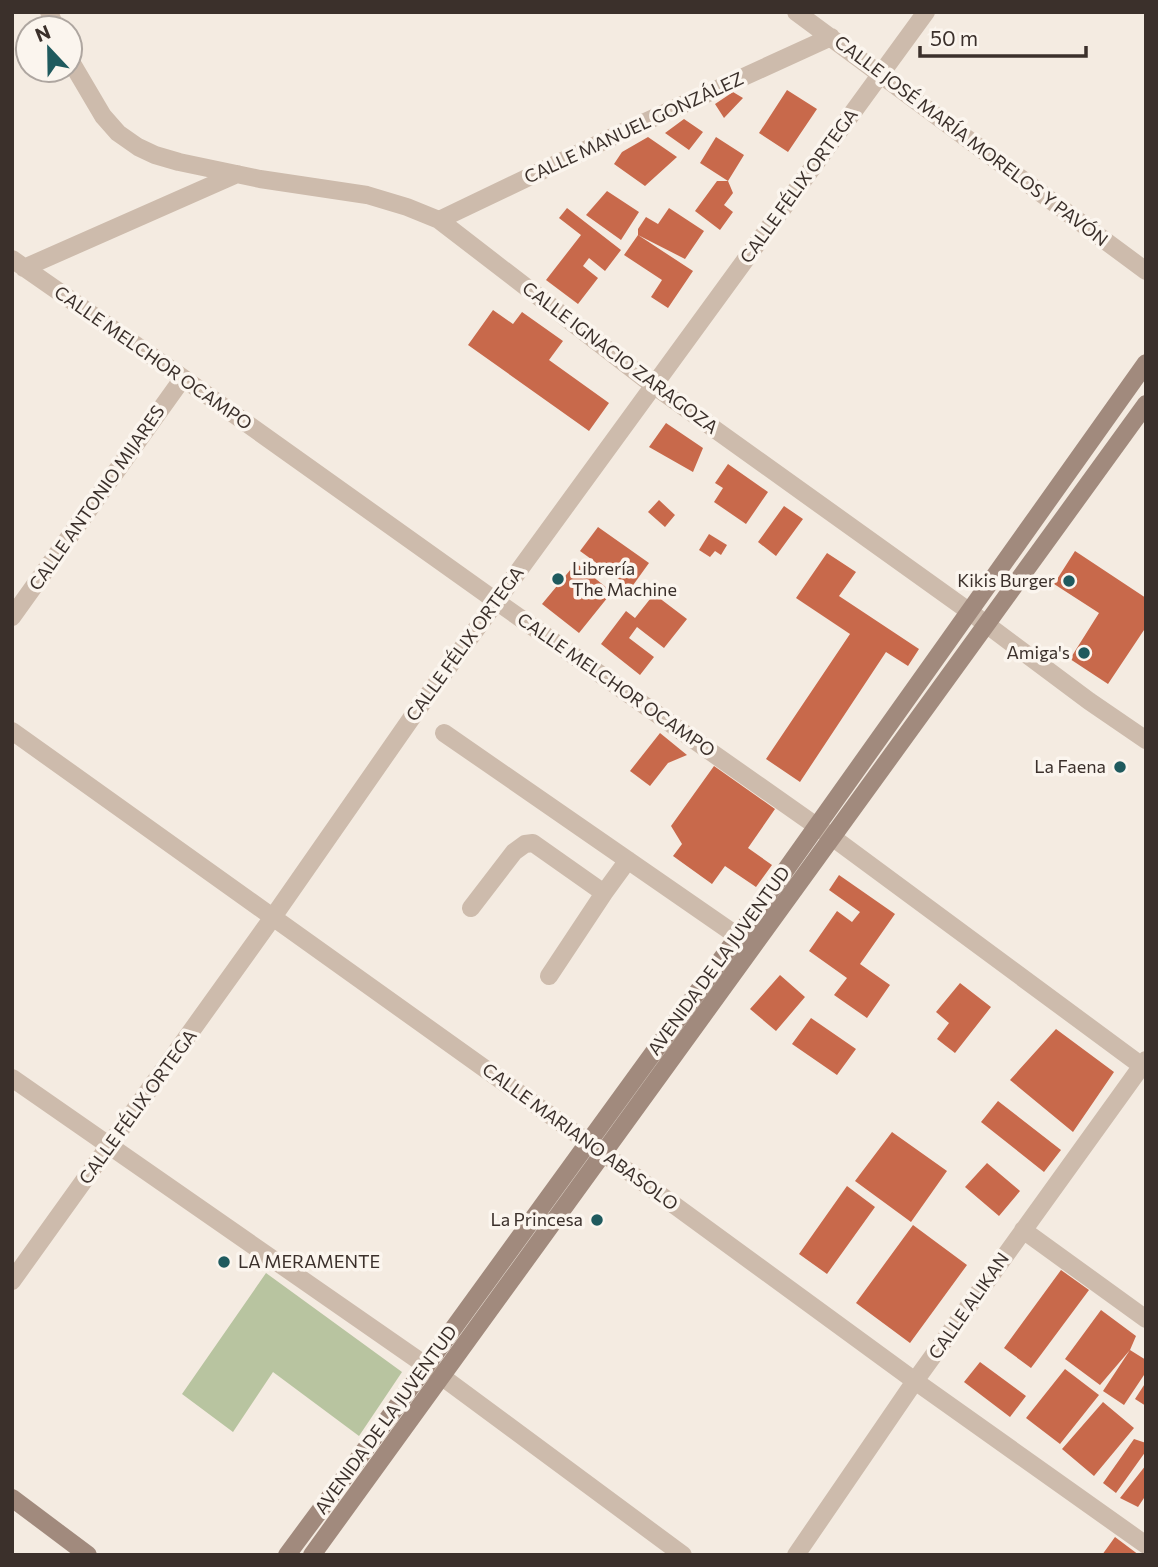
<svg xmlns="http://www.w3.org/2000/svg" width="1158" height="1567" viewBox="0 0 1158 1567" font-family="Commissioner,sans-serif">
	<rect width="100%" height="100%" fill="#f4ebe1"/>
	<path fill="#b8c4a0" d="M266,1273l136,99 -43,64 -86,-64 -40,60 -51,-38z"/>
	<path fill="#c8694b" d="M787,90l30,19 -29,43 -29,-19z
		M733,92l10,6 -19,20 -9,-14z
		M684,119l19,13 -14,18 -24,-17z
		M648,137l29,20 -32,29 -31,-22 8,-12z
		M716,137l28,18 -16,26 5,12 -9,12 9,7 -13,18 -25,-19 22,-30h11l-28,-18z
		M607,191l32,21 -18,28 -35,-25z
		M567,208l54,42 -16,21 -16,-13 -6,8 15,12 -20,26 -32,-24 35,-45 -22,-17z
		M669,208l35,23 -19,28 -47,-24 55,36 -25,37 -17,-11 11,-17 -38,-25 14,-20v-6l8,-12 12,7z
		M493,310l20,14 9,-12 41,29 -14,19 60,43 -20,28 -121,-86z
		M666,423l37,25 -10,24 -44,-25z
		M728,464l40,28 -22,32 -32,-22 9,-14 -8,-5z
		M659,500l16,15 -10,12 -17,-15z
		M784,506l19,13 -27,37 -18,-14z
		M598,527l51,36 -18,25 -51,-37z
		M709,534l18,11 -6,10 -6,-4 -5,6 -11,-7z
		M1075,551l71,47v29l-38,57 -38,-25 29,-46 -45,-29z
		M827,553l29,19 -17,24 80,53 -11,17 -22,-14 -86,130 -34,-23 84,-125 -54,-36z
		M576,563l36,29 -33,41 -37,-29z
		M654,594l33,25 -23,29 -27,-21 -8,11 25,19 -14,18 -39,-31 25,-33 9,7z
		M660,733l27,22 -19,8 -18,23 -20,-15z
		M714,766l61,43 -27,39 24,17 -16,22 -31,-21 -13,18 -39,-28 9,-12 -11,-18z
		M839,875l56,39 -35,50 30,21 -23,33 -33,-23 13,-17 -38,-27 28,-40 15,11 8,-10 -31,-22z
		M780,975l25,22 -29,34 -26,-22z
		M960,983l31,24 -36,46 -18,-14 12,-16 -13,-11z
		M811,1018l45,31 -19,26 -45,-31z
		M1056,1029l58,43 -41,60 -63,-52z
		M998,1101l63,49 -17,22 -63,-50z
		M892,1132l55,39 -36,51 -56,-41z
		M987,1163l33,28 -21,25 -34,-29z
		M847,1186l28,21 -48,67 -28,-20z
		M913,1225l54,40 -57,78 -54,-40z
		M1061,1270l28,20 -58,78 -27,-20z
		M1101,1310l35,26 -6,14 -30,35 -35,-26z
		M1130,1350l16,10v12l-22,33 -21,-14z
		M980,1362l46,34 -16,21 -46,-35z
		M1065,1369l34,26 -39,49 -34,-26z
		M1146,1382v24l-11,-7z
		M1103,1402l31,26 -40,48 -32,-27z
		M1134,1439l12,4v8l-30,42 -13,-10z
		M1146,1465v30l-8,12 -18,-9z
		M1115,1537l24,18h-37z"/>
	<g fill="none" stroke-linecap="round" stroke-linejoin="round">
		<path stroke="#cdbbac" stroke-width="18" d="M49,12l7,16
			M796,12l350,259
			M70,60l33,56 15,17 20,14 17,8 24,7 81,17 107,16 40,12 32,13 214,165 317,227 119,89 57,39
			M439,220l186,-89 206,-94
			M12,259l171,119 313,223 336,236 314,232
			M24,268l213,-94
			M12,617l171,-239
			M12,731l591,422 312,228 231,164
			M444,733l305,211
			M471,908l43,-56 11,-8 8,-1 71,50
			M549,976l55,-83 24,-33
			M12,1078l429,298 242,179
			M1023,1230l123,89
			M12,1281l261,-364 142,-204 511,-701
			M796,1555l119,-174 231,-321"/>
		<path stroke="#a18a7d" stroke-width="18" d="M12,1498l76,57
			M287,1555l97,-131 381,-525 381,-536
			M312,1555l834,-1151"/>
	</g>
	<g fill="#1f5a5e" stroke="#fbf5ee" stroke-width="2.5">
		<circle cx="558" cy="579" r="7"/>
		<circle cx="1069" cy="581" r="7"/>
		<circle cx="1084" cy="653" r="7"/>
		<circle cx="1120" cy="767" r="7"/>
		<circle cx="597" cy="1220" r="7"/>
		<circle cx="224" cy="1262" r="7"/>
	</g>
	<g text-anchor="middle" stroke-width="7" stroke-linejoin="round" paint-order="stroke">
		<g font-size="18" fill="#3b302b" stroke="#fbf5ee">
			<text transform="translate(634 128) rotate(-25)" y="6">CALLE MANUEL GONZÁLEZ</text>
			<text transform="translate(971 141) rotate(37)" y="6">CALLE JOSÉ MARÍA MORELOS Y PAVÓN</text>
			<text transform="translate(799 186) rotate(-54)" y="6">CALLE FÉLIX ORTEGA</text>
			<text transform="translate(153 358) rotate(35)" y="6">CALLE MELCHOR OCAMPO</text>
			<text transform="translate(620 358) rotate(37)" y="6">CALLE IGNACIO ZARAGOZA</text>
			<text transform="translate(97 498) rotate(-55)" y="6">CALLE ANTONIO MIJARES</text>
			<text transform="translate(465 644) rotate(-54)" y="6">CALLE FÉLIX ORTEGA</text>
			<text transform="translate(616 685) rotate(35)" y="6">CALLE MELCHOR OCAMPO</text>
			<text transform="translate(719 961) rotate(-54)" y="6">AVENIDA DE LA JUVENTUD</text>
			<text transform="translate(138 1107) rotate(-54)" y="6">CALLE FÉLIX ORTEGA</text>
			<text transform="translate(580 1137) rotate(36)" y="6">CALLE MARIANO ABASOLO</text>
			<text transform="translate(969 1306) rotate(-55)" y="6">CALLE ALIKAN</text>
			<text transform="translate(386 1420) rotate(-54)" y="6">AVENIDA DE LA JUVENTUD</text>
		</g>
		<g font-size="18" fill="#3b302b" stroke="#fbf5ee" text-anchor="end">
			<text x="572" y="575" text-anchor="start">Librería<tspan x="572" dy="21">The Machine</tspan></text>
			<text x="1055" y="587">Kikis Burger</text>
			<text x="1070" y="659">Amiga's</text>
			<text x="1106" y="773">La Faena</text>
			<text x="583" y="1226">La Princesa</text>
			<text x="238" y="1268" text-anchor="start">LA MERAMENTE</text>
		</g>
	</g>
	<rect width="1158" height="1567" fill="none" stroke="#3b302b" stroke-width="28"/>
	<g transform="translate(49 49) rotate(338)"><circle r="33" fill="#fbf5ee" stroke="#aea6a0" stroke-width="2"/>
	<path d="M0-5L12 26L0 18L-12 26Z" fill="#1f5a5e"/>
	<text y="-10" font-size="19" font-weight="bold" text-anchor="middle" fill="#3b302b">N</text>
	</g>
	<path d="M920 46v10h166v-10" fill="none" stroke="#3b302b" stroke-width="3.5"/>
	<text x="930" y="46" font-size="21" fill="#3b302b" stroke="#fbf5ee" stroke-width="5" paint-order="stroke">50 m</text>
</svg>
